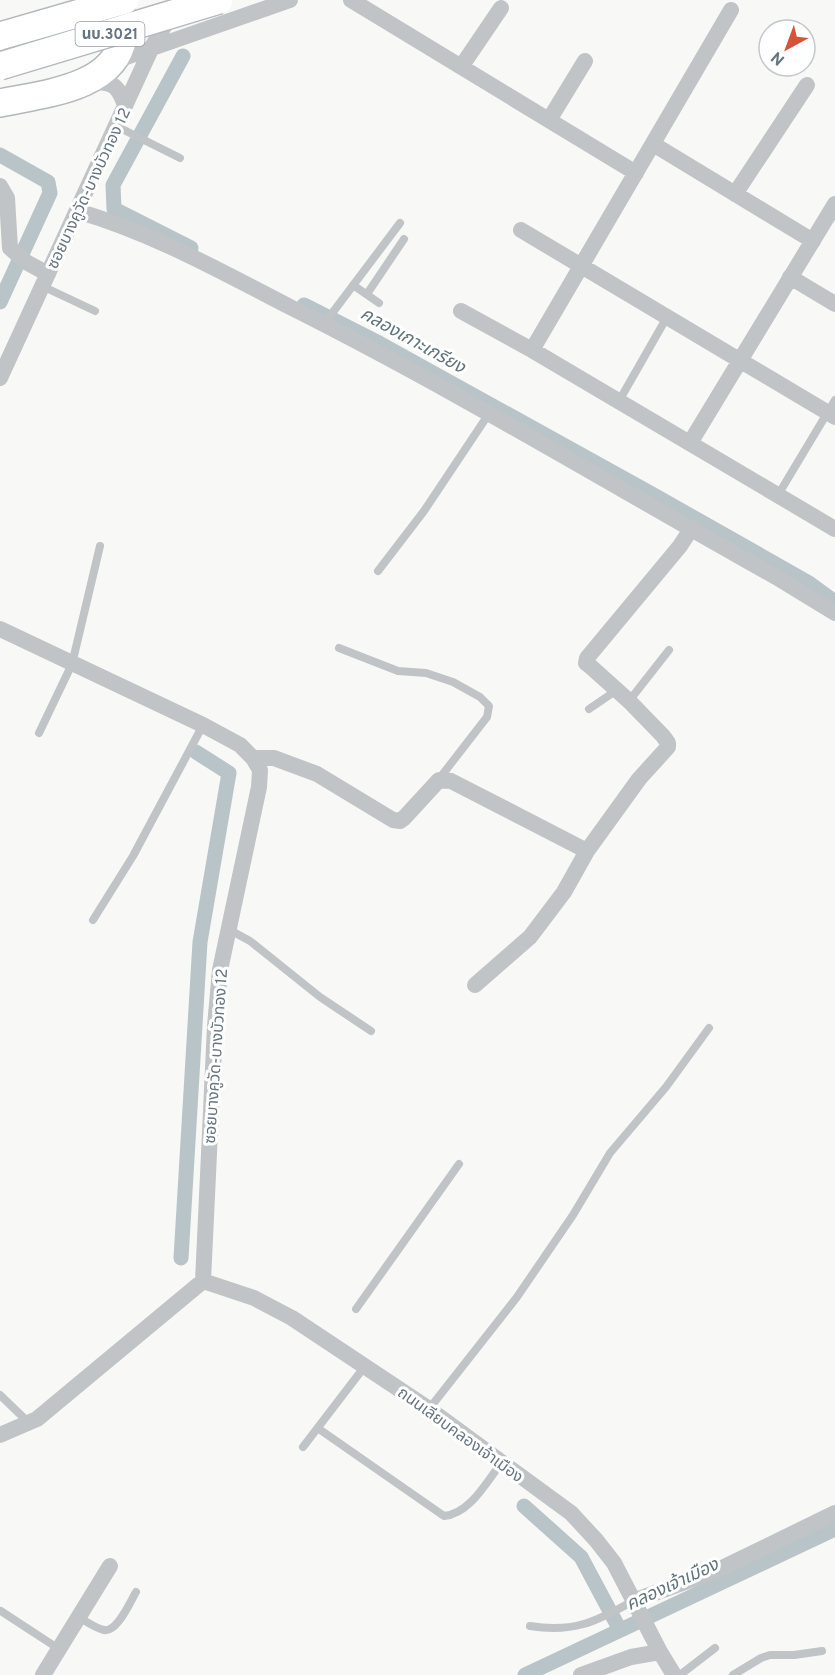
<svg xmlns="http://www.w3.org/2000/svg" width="835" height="1675" viewBox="0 0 835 1675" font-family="Overpass,'Noto Sans Thai',sans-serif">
	<rect width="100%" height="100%" fill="#f8f8f6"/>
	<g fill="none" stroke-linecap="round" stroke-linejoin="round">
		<path stroke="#b9c4c8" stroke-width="15" d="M183,56l-70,129 1,24 77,39
			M0,155l48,27 2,11 -50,109
			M304,305l75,38 273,151 157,89 26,19
			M181,1258l19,-316 29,-169 -33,-21
			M524,1506l57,51 39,73
			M525,1675l310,-146"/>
		<g stroke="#b4b8bc" stroke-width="30">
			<path id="primary" d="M0,103c41,-9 115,-14 123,-66 1,-9 -1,-19 -3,-28"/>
		</g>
		<path stroke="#c0c4c7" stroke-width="8" d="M116,126l64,32
			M353,285l26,18
			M42,286l53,25
			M367,294l37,-55
			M324,324l76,-101
			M619,401l48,-84
			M778,495l57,-95
			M378,571l46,-60 64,-96
			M339,648l59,23 28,2 27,9 27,15 9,9 -2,11 -48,62
			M629,701l40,-51
			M589,709l28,-19
			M39,733l33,-69 28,-118
			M93,920l40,-64 70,-131
			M228,929l22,12 70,56 51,34
			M356,1309l103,-145
			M0,1395l28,27
			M429,1409l88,-112 56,-82 37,-62 56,-66 43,-59
			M319,1429l125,87c26,-2 43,-35 58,-54
			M303,1447l62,-81
			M1,1611l58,38
			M78,1617c8,4 17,11 26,13 13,3 26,-28 32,-38
			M530,1626c43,7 66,-4 103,-25
			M680,1675l35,-27
			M733,1675l28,-17 9,-3h24l28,-4"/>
		<path stroke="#c0c4c7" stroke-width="16" d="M351,0l285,173
			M112,62l178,-62
			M461,67l40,-59
			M88,82c24,0 29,1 37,23
			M549,120l36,-59
			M653,144l160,97
			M0,186l7,12 3,50 16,14 22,12
			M735,194l72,-109
			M77,211c76,22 145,61 215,97 165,83 323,179 484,269l59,36
			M521,230l314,187
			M790,277l45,27
			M461,311l71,39 303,179
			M532,350l199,-340
			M0,378l152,-331 20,-34
			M690,443l145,-239
			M0,629l203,96 37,20 13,13 7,12 -1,17 -39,183 -5,56 -12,255 -166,138 -37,16
			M253,758h21l43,16 76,46 7,1 4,-3 35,-38 12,1 136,70
			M475,985l55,-48 34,-45 23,-41 52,-72 29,-32v-4l-5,-7 -34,-35 -39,-35 -4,-3 1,-5 93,-112 11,-17
			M203,1281l51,17 38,20 137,91 142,104 25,27 18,23 46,89
			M633,1601l85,-31 117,-57
			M43,1675l67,-109
			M581,1675l50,-18 29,-5 14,23"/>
		<use href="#primary" stroke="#fff" stroke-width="27"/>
		<g stroke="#b4b8bc" stroke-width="30" stroke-linecap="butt">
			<path id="primary-bridge" d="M0,36l125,-36
				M0,66l219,-66"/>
		</g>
		<use href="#primary-bridge" stroke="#fff" stroke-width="27"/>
	</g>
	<g text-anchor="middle" stroke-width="6" stroke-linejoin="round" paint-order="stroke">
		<rect fill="#fff" stroke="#949ea5" stroke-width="1.5" x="75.5" y="22" width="69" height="24" rx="4.5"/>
		<g font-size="15" font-weight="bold" fill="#66757f">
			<text x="110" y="39">นบ.3021</text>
		</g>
		<g font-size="16" fill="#66757f" stroke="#fff">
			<text transform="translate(88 188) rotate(-65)" y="6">ซอยบางคูวัด-บางบัวทอง 12</text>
			<text transform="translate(215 1056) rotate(-86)" y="6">ซอยบางคูวัด-บางบัวทอง 12</text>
			<text transform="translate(461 1434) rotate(36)" y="6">ถนนเลียบคลองเจ้าเมือง</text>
		</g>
		<g font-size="18" font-style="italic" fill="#607479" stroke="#fff">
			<text transform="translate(413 340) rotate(29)" y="6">คลองเกาะเกรียง</text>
			<text transform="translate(672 1584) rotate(-25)" y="6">คลองเจ้าเมือง</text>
		</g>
	</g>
	<g transform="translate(787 48) rotate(221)"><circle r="28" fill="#ffffff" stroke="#c2c8cc" stroke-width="1.5"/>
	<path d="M0-4.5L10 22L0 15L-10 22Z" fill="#d55439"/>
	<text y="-9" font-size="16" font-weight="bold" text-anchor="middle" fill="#66757f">N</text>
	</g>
</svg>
